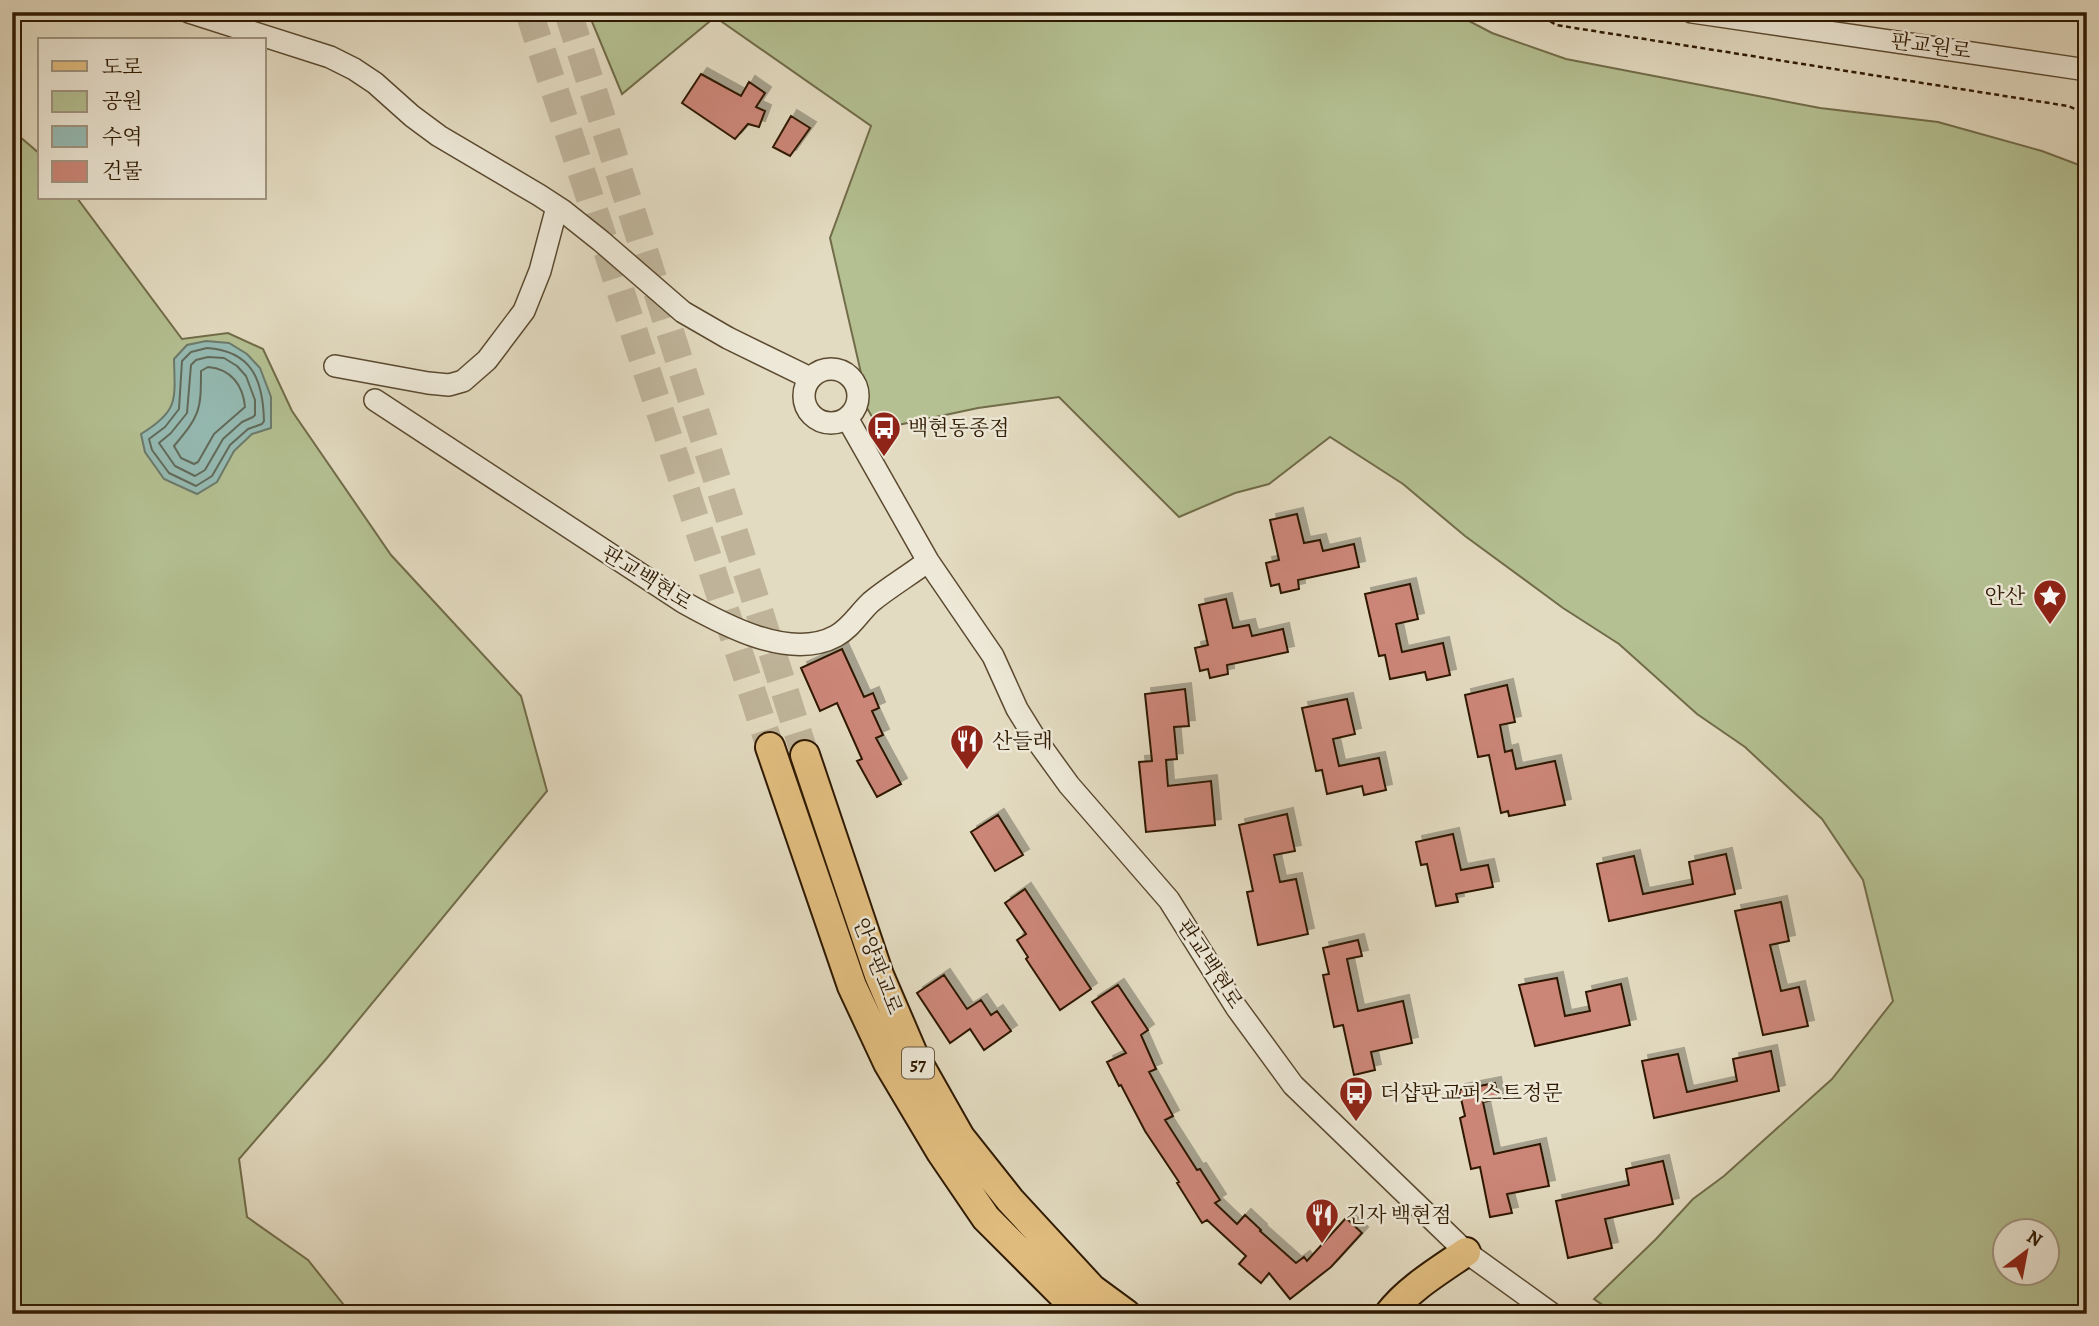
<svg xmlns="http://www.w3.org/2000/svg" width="2099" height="1326" viewBox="0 0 2099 1326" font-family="Alegreya,'Noto Serif KR',serif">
	<defs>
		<filter id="shadow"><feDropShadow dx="6" dy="-6" stdDeviation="0" flood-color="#0004"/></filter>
	</defs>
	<rect width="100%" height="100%" fill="#e3dbc1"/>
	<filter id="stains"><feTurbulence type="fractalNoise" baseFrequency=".00286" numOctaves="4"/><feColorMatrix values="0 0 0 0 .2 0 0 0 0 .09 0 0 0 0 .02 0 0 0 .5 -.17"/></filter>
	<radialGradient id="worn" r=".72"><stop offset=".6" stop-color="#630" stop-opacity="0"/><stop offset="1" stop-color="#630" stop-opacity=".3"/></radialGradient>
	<path fill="#b4c092" stroke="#716c49" stroke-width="2" fill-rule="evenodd" d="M588,12h864l40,21 74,26 254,49 118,14 104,29 45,17v1146h-471l-22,-15 62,-60 37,-40 31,-23 108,-97 61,-78 -30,-121 -41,-61 -77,-72 -48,-33 -78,-70 -56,-36 -98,-72 -62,-52 -73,-47 -61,47 -34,9 -56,24 -120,-120 -81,11 -99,21 -12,-21v-9l-37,-161 41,-112 -156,-109 -93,77zM2004,1232h42v42h-42z
		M12,130l28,24v44h37l105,141 46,-6 35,16 29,62 99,144 130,141 26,95 -220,267 -88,101 8,58 61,43 43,54h-339z"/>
	<path fill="#95bbb4" stroke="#6c7a6c" stroke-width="2" d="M206,341l23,2 18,11 13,14 11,29v31l-19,6 -18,17 -17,31 -20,12 -33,-15 -19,-27 -4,-18c38,-23 34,-34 33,-75l13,-14z"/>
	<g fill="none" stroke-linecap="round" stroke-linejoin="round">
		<path stroke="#626a5a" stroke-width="2" d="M207,348c45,3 56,32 57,73l-2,3 -14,5 -18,16 -18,31 -16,10 -27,-13 -17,-23 -3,-11 16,-12 14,-18 3,-48 9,-9z
			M208,357l16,1 13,8 9,10 9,24v15l-2,2 -11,5 -19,17 -18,31 -10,6 -20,-10 -16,-23 12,-10 16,-20 4,-48 5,-5z
			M208,367c23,2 35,18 37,40l-31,27 -16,28 -4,2 -13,-6 -7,-12c26,-31 27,-35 27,-75z"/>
	</g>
	<path fill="#cc8678" stroke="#2e1900" stroke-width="2" filter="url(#shadow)" d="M701,74l40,22 8,-14 16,11 -9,14 9,4 -6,16 -11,-3 -13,15 -53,-36z
		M791,116l19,12 -20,28 -17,-9z
		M1297,514l7,29 16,-3 3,11 31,-7 5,23 -61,13 1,9 -18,4 -2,-9 -8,2 -5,-23 13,-3 -9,-40z
		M1410,584l8,35 -22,5 6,28 41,-9 7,32 -23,5 -2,-8 -35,7 -5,-24 -6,1 -14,-62z
		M1226,599l7,29 16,-3 3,11 31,-7 5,23 -61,13 1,9 -18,4 -2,-9 -8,2 -5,-23 13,-3 -9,-40z
		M842,649l22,48 9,-4 6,15 -7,3 11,24 -7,3 25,46 -24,13 -20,-36 5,-2 -25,-56 -17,8 -19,-43z
		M1507,685l8,37 -15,3 5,27 7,-2 4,19 39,-8 10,44 -56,11 -1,-5 -7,2 -12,-58 -11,2 -13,-62z
		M1185,689l4,37 -15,1 3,32 -11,1 2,26 43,-5 4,44 -69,7 -7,-70 13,-1 -7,-67z
		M1347,699l8,35 -22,5 6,27 40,-8 7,32 -22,5 -2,-9 -35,8 -5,-24 -6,1 -14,-63z
		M1287,814l8,37 -21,4 6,27 16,-3 12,55 -50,11 -11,-53 6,-1 -14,-66z
		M998,815l25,40 -28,16 -24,-39z
		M1453,834l8,36 27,-5 5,22 -37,7 2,8 -22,4 -9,-42 -6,1 -5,-23z
		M1726,854l9,40 -126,27 -12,-57 37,-8 9,38 50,-10 -4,-22z
		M1025,889l66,100 -31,21 -34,-51 2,-2 -11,-17 9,-6 -21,-31z
		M1781,902l8,39 -19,4 11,46 18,-4 9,39 -45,9 -28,-124z
		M1358,940l4,16 -15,3 11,52 45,-10 9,42 -41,9 4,18 -21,5 -11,-50 -9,2 -11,-52 6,-1 -6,-26z
		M944,975l23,34 14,-9 10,15 6,-4 14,20 -27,19 -14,-21 -20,14 -33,-50z
		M1557,978l8,38 25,-5 -4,-19 35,-8 9,41 -95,21 -16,-61z
		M1118,985l30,45 -7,5 15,34 -7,3 24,44 -8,4 32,50 3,-1 20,31 -5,3 22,21 8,-9 16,15 -1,1 36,32 8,-6 3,4 39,-43 16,15 -31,34 -41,32 -21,-26 -8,10 -22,-19 7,-8 -39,-36 -5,3 -25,-40 2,-1 -34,-51 -24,-46 -2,1 -12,-24 19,-9 -34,-51z
		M1771,1051l8,40 -125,27 -12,-57 36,-7 9,38 50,-11 -4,-22z
		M1495,1083l3,16 -15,3 11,52 46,-10 9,42 -42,8 5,19 -22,4 -10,-50 -9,2 -11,-51 5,-2 -6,-26z
		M1663,1161l10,43 -68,15 7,29 -44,10 -12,-57 73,-16 -3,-16z"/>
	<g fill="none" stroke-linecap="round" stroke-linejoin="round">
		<path stroke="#bfb49a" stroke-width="28" stroke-dasharray="28 14" stroke-linecap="butt" d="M529,12l241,735
			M568,12l237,743"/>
		<g stroke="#5b4a30" stroke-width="24">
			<path id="minor" d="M189,12l141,45 24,12 21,14 37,33 27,20 100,59 23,15 39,31 82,71 45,26 82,40
				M1692,12l395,58
				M335,366l93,17 21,2 14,-4 24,-21 37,-49 16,-40 17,-64
				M804 396a27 27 0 1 1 54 0a27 27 0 1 1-54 0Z
				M375,400l308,202c41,23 107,59 153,34 15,-8 23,-23 35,-34 18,-15 39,-27 57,-41
				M847,418l81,143 65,95 24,53 18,29 34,47 100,115 67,107 57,78 173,167 86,62"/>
		</g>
		<g stroke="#2e1900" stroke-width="32">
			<path id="major" d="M770,747l82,239 36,77 53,89 45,66 96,96
				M805,755l74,220 34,79 47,83 50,63 82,89 34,25
				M1389,1314c19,-25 51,-44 77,-62"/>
		</g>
		<path stroke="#2e1900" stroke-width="2.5" stroke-dasharray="5 3.5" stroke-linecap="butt" d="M1536,12l20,13 512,81 19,8"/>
		<use href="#minor" stroke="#ede8d7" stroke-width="21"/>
		<use href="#major" stroke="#e2be80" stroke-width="28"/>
	</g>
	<defs>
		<g id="bus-pin" transform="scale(1.75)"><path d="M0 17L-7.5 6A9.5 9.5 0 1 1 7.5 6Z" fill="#8f2418" stroke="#ede8d7"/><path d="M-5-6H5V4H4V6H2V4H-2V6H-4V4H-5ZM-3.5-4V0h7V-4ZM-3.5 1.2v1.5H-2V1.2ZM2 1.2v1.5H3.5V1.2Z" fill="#fff"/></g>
		<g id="sight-pin" transform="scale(1.75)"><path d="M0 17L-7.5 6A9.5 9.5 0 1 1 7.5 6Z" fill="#8f2418" stroke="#ede8d7"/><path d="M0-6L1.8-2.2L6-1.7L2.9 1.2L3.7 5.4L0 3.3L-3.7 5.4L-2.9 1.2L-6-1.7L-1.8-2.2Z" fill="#fff"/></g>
		<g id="restaurant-pin" transform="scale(1.75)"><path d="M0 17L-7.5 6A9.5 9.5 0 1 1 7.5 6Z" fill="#8f2418" stroke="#ede8d7"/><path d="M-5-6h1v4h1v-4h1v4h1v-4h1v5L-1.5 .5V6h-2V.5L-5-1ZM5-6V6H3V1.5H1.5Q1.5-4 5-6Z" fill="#fff"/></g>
	</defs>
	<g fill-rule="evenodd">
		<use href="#bus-pin" x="884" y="428"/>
		<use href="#sight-pin" x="2050" y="596"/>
		<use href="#restaurant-pin" x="967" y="741"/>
		<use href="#bus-pin" x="1356" y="1093"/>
		<use href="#restaurant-pin" x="1322" y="1215"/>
	</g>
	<g text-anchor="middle" stroke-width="5" stroke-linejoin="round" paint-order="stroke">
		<rect fill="#ede8d7" stroke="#675740" stroke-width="2" x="902" y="1047.5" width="32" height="31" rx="5"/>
		<g font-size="19" font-weight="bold" fill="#2e1900">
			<text x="918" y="1070">57</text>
		</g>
		<g font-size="21" fill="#2e1900" stroke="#ede8d7">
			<text transform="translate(1931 46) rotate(8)" y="7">판교원로</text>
			<text transform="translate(647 578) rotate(32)" y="7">판교백현로</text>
			<text transform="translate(1210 964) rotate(57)" y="7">판교백현로</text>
			<text transform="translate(878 966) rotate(69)" y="7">안양판교로</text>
		</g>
		<g font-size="21" fill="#2e1900" stroke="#ede8d7" text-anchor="start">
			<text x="908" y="435">백현동종점</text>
			<text x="2025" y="603" text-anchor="end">안산</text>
			<text x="992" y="748">산들래</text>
			<text x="1380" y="1100">더샵판교퍼스트정문</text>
			<text x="1346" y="1222">긴자 백현점</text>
		</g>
	</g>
	<rect width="2099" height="1326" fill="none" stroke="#e3dbc1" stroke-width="42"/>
	<rect x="14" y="14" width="2071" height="1298" fill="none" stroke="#2e1900" stroke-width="3.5"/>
	<rect x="21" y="21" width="2057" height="1284" fill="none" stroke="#2e1900" stroke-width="2"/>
	<rect x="38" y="38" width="228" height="161" fill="#ede8d7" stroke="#a19581" stroke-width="2"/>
	<rect x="52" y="61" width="35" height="10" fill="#e2be80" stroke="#a19581" stroke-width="2"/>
	<text x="102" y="74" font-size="21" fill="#2e1900">도로</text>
	<rect x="52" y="91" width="35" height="21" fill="#b4c092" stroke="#a19581" stroke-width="2"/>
	<text x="102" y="108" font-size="21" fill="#2e1900">공원</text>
	<rect x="52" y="126" width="35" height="21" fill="#95bbb4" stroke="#a19581" stroke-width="2"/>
	<text x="102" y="144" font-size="21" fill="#2e1900">수역</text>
	<rect x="52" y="161" width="35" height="21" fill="#cc8678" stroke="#a19581" stroke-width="2"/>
	<text x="102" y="178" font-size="21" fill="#2e1900">건물</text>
	<g transform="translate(2026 1252) rotate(32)"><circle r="33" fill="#ede8d7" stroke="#a19581" stroke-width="2"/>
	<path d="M0-5L12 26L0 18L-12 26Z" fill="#8f2418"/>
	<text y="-10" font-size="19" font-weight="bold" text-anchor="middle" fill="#2e1900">N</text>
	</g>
	<rect width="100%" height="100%" filter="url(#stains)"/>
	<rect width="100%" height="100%" fill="url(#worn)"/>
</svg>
